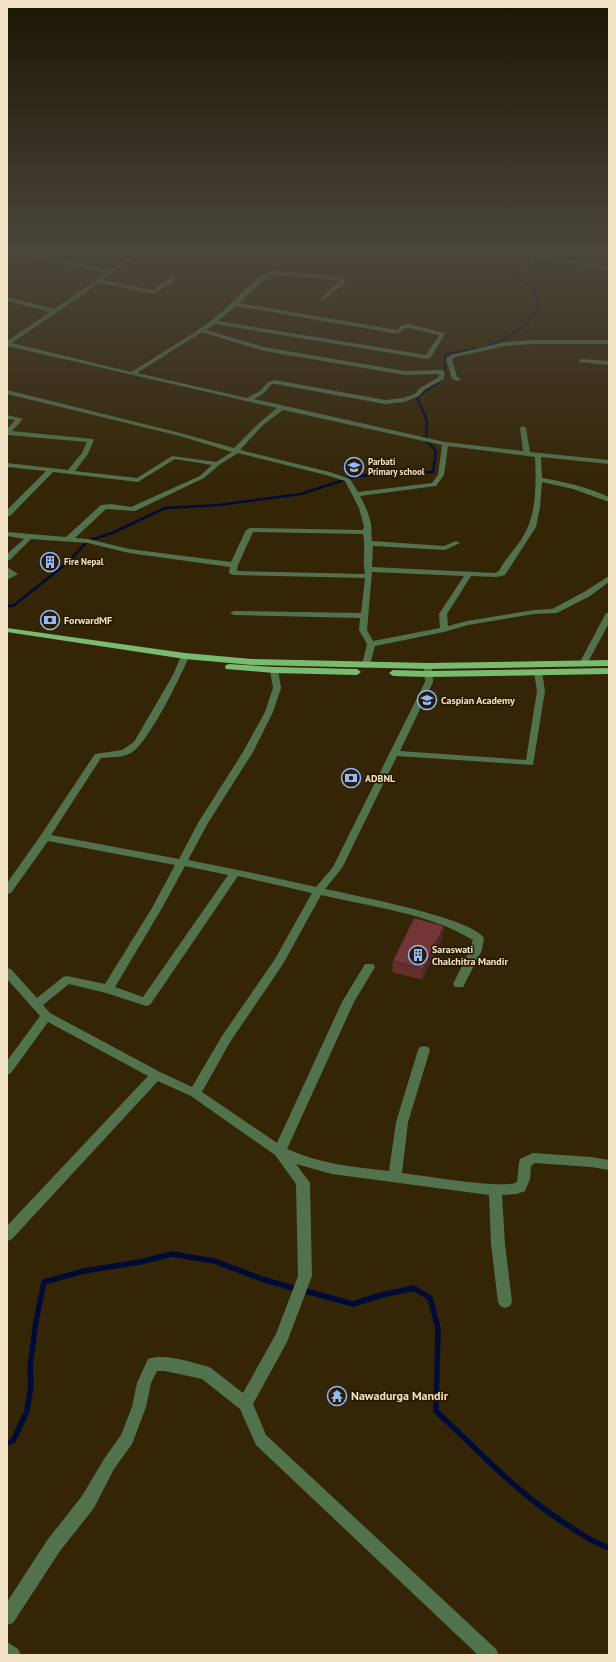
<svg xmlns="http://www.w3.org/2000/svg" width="616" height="1662" viewBox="0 0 616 1662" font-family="'PT Sans',sans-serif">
	<rect width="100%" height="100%" fill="#342506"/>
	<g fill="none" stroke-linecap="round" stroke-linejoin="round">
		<path stroke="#000c37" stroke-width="2" d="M483,348l13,-5 28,-16 15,-20 -6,-19 -18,-12 30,-28
			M422,410l-5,-12 28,-21v-23l32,-5"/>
		<path stroke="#000c37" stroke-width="2.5" d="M7,606h6l54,-43 21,-22 24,-8 53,-25 54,-3 82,-11 55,-18 77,-4 3,-21 -10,-11 1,-19 -5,-12"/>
		<path stroke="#000c37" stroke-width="5.5" d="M302,1290l51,14 29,-9 32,-7 16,10 8,30 -2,83c43,40 83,84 133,115 13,9 26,17 40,22
			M7,1443l6,-2 14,-30 4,-25 -1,-19 6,-46 8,-39 40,-11 56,-9 32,-8 42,7 48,18 34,10"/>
		<path fill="#52724e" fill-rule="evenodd" d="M7,248l103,22 27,-18 -22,-3 -2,-1 28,1 7,-1 -46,32 51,10 17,-12h4l1,1 -5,5 -16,10 -55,-11 -87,60 119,29c27,-17 54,-33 80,-51 18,-12 41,-44 61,-50l64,5 11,5 -23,19 -3,-2 1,-1 18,-16 -5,-1 -63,-5 -19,14 -14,14 158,27 5,-5 7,-1 35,9 1,1 -14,23 -3,2 -213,-35 -9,6 58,17 141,24 37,-1 3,2 -1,7 -20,11 -5,6 -15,6 -19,2 -110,-20h-3l-8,9 -10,6 191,43 78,9 -3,-23 3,-2 3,2 4,24 79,8v4l-68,-7 1,21c23,4 46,9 67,19v5l-36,-13 -31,-7 -2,25 -4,20 -31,48 -9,2 -25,-1 -24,38 1,12 19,-5 67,-11 18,-1 32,-17 25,-16v6l-19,14 -33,17 -23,1 -66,11 -24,7 -69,14 -5,19 -4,3 -4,-3 5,-21 -8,-14 1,-12 -126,-3 -4,-2 4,-2 127,2 4,-35 -132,-3 -4,-2 1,-6 -101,-14 -41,-10 -57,-4 -21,21h-3v-6l17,-15 -17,-3v-4l59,5 35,-32 10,-1 20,3 69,-31 12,-11 -37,-6 -37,23 -85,-10 -43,44h-3v-6l39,-39 -39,-4v-4l61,7 14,-17 5,-11 -80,-7v-6l8,-9 -8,-1v-4l16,4 -11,12 81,8 1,1 -6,14 -13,17 62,7 35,-22 44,6 16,-10 -52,-16 -173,-42v-4l177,44 50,14 25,-25 18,-15 -270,-62v-5l43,-29 -43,-11v-4l47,12 53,-36 -100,-23zM236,306l162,28 7,-6h4l30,7 -13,20 -208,-34zM202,332l62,19 141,24 34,-1v3l-19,11 -5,6 -12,4 -18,2 -110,-20 -7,2 -8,9 -13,7 -110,-25zM283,410l159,35 -4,30 -6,8 -74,9 -8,-13 -20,-7 -90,-22 23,-25zM448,446l87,11c1,24 2,54 -10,76 -7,14 -19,24 -26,38l-4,2 -123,-6 1,-21 72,4 15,-7 -4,-2 -12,5 -72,-5c-1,-6 0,-11 -1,-17 -2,-10 -6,-19 -11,-28l76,-10 8,-11zM238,453l88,22 19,6 14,27 5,19 -1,3 -113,-2 -4,2 -15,32 -102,-13 -41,-10 -13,-1 31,-29 29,2 69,-33 15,-13zM253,532l110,2c3,14 -1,27 2,40l-128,-3 1,-6zM372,572l92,4 -25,38 1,14 -67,13 -6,-11z
			M506,248h8l24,5 -6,7 -3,-2 3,-4 -24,-5z
			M543,255l66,11v4l-68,-12v-2z
			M532,340h77v4h-77l-27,2 -50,11 -3,2 5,18 4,2 -3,2 -6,-2 -6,-20 5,-4 54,-13z
			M581,359l28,2v4l-30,-3v-2z
			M7,567l11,7 -11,6v-5l2,-1 -2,-1z
			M606,613h3v10l-22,41 -1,2h-6l-1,-2z
			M185,653l4,3c-7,19 -42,89 -58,97 -9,5 -20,4 -30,5l-50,77 128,24 19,-36 45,-71 22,-40 8,-24 -3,-18 4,-3 4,3 3,18 -8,24 -20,40 -45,71 -20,37 60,12 68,15 17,-20 92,-185 -1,-16 1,-2h6l1,2 1,16 -33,69 126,9 11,-69 -3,-19 4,-3 4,3 3,19 -12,74 -136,-9 -55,112 -17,21c28,6 147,29 159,49l-2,12 -19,37h-8l-2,-3 17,-34 3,-10c-45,-27 -101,-33 -152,-45l-38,69 -53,78 -28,50 75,51 65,-141 23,-38h8l2,3 -21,35 -67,147c33,15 67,18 102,22l7,-49 22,-72 2,-3 4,-1 4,1 2,3 -22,72 -6,51c18,2 104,17 115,9l2,-19 1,-4 13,-6 58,4 18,3v10l-18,-3 -56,-4 -4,3 -1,13 -5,12 -8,3 -15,1 3,49 7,58 -2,4 -5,2 -5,-2 -2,-4 -7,-58 -2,-49 -157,-21 -36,-10 14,19 2,93 -25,66 -34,62 13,31 230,214 3,6h-21l-222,-210 -16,-36 -38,-30 -37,-8h-8l-6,12 -5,24 -14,37 -18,25 -20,39 -34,43 -47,72 -6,2v-23l41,-63 34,-43 22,-37 17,-24 11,-28 5,-24 11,-24c17,-6 41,3 58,7l5,2 32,25 33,-59 22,-58 -2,-92 -21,-29 -84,-59 -33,-15 -146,158 -5,2v-15l141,-150 -100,-54 -37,51 -4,2v-14l33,-45 -33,-37v-11l4,1 26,29 26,-21 4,-1 38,8 47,-76 23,-43 -127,-24 -37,52 -4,1v-11l34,-48 54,-81 27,-4 12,-8 39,-67 8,-19zM185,866l43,9 -85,122 -28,-10 47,-79zM238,876l74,17 -37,66 -53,77 -30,51 -32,-15 -110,-59 -7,-8 26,-21 37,9 40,13 4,-1z
			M7,1642l11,7 3,6h-14z"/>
		<path fill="#78bb71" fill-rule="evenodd" d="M7,628l178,25 67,6 176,4 181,-3v6l-181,3 -176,-4 -67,-6 -178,-27z
			M229,664l45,3 83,2 4,3 -4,3 -83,-2 -48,-4 -1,-2 1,-2z
			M609,668v6l-181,3 -35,-1 -4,-3 4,-3 35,1z"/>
	</g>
	<path fill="#632e2e" d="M444,926l-1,11 -21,43 -30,-8 1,-11z"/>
	<path fill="#502626" d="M444,926l-1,11 -21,43 1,-11z"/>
	<path fill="#733636" stroke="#502626" d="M414,918l30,8 -21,43 -30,-8z"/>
	<linearGradient id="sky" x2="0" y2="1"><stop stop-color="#1d1403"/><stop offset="0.52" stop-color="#4a463b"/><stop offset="1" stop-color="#4a463b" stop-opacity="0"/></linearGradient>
	<rect width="616" height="480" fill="url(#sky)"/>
	<defs>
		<g id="school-ring" transform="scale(1)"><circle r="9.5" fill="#2a1b00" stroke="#91b8fd" stroke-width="1.5"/><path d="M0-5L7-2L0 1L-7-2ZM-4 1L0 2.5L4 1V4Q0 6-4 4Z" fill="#91b8fd"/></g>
		<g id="building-ring" transform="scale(1)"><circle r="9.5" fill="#2a1b00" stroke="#91b8fd" stroke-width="1.5"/><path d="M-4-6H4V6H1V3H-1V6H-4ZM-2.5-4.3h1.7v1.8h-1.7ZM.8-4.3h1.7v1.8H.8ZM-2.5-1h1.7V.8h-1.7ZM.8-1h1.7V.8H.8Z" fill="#91b8fd"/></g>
		<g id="bank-ring" transform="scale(1)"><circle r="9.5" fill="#2a1b00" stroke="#91b8fd" stroke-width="1.5"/><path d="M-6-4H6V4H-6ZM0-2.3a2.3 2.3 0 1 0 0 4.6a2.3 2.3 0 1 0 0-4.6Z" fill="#91b8fd"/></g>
		<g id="temple-ring" transform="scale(1)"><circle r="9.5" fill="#2a1b00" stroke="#91b8fd" stroke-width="1.5"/><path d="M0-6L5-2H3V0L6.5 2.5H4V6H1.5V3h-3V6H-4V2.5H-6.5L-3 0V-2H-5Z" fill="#91b8fd"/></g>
	</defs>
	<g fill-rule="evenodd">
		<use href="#school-ring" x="354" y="467"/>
		<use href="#building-ring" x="50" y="562"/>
		<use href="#bank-ring" x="50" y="620"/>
		<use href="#school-ring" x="427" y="700"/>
		<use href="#bank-ring" x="351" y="778"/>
		<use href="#building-ring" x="418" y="955"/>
		<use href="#temple-ring" x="337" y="1396"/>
	</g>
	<g text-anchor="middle" stroke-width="3.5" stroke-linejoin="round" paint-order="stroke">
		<g font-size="9" font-weight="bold" fill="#f3e3c6" stroke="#2a1b00" text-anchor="start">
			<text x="368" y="465">Parbati<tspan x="368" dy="10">Primary school</tspan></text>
			<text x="64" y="565">Fire Nepal</text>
		</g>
		<g font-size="10" font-weight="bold" fill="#f3e3c6" stroke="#2a1b00" text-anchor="start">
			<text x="64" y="624">ForwardMF</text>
			<text x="441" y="704">Caspian Academy</text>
			<text x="365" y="782">ADBNL</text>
			<text x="432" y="953">Saraswati<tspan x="432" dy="12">Chalchitra Mandir</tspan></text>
		</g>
		<g font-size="12" font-weight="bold" fill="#f3e3c6" stroke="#2a1b00" text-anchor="start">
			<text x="351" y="1400">Nawadurga Mandir</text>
		</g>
	</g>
	<rect width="616" height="1662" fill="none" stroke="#f3e3c6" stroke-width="16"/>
</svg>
